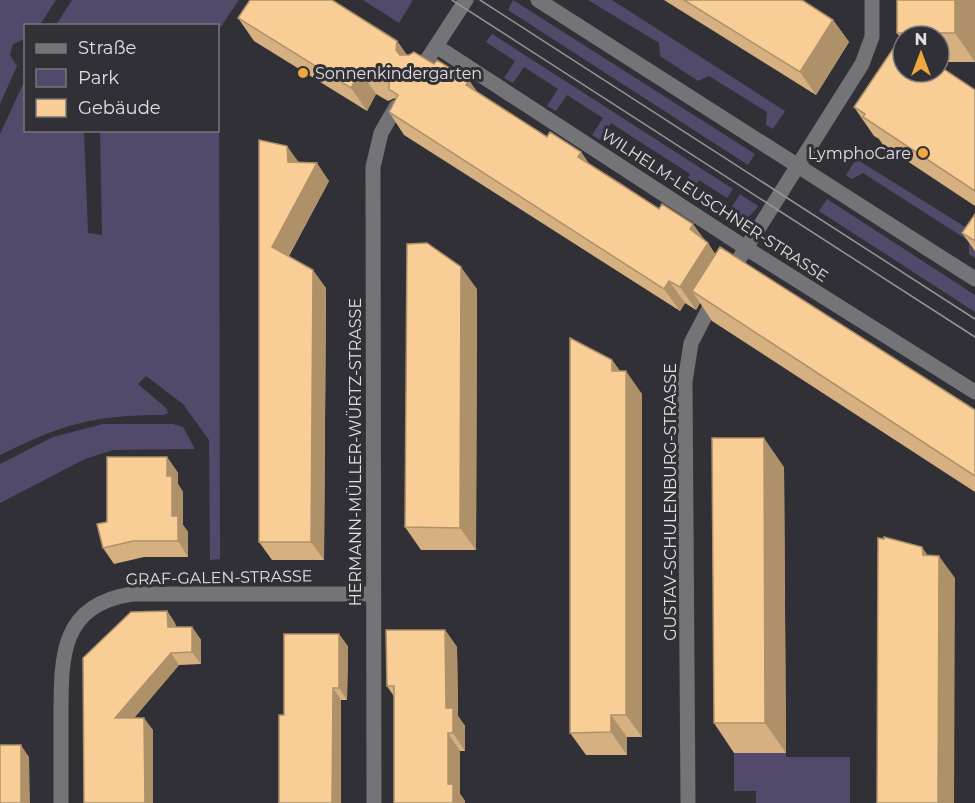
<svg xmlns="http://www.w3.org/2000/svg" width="975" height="803" viewBox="0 0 975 803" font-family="Montserrat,sans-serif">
	<rect width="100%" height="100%" fill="#313036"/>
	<path fill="#53496a" d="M0,0h56l-16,25 -14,1 -1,13 -12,5 -3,11 7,11 -17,38z
		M72,0h167l-21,31v-5l-162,-1z
		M363,0h50l-14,23z
		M513,0l242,154 -7,11 -240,-155z
		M588,0h24l173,111 -12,18 -7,-4 1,-13 -58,-36 -11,5 -38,-25 -1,-13z
		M492,34l241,155 -6,9 -28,-18 -12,17 -8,-5 11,-18 -79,-51 -11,17 -8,-5 11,-17 -36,-23 -11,16 -9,-5 11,-17 -34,-22 -11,16 -9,-5 11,-17 -29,-19z
		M25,80l1,50 58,1 4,102 14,2 -2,-104 118,-1 1,-36 1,465 -10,1 -1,-120 -26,-36 -37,-28 -8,8 28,24 2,5 -4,2c-71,0 -101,9 -164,40v-321z
		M856,159l119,74v25l-6,-4v-13l-106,-68 -11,6 -6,-4z
		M740,194l18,12c-9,13 -18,18 -34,13z
		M827,199l148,96v17l-156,-101z
		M103,424h70l10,3 12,22 -82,1 -28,9 -85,44v-39l53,-27z
		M734,753h52v4h64v46h-94v-12h-22z"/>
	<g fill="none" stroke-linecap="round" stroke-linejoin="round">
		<path stroke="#747377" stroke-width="15" d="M538,0l437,279
			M436,46l310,202 229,144
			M421,69l45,-69
			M729,275l133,-211 10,-27v-37
			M61,803c0,-29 0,-58 0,-87 0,-61 0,-111 71,-122h241
			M374,803l-1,-636 8,-34 15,-26
			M688,803l-3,-421 6,-39 25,-48"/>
		<path stroke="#959499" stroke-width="1.5" d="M452,0l523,337
			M480,0l495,319"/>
	</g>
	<path fill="#d6b081" d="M664,0h137l32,20 16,22 -33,53z
		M975,0v62h-36v-26h-36v5l-6,-8z
		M238,18l159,23 10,14 71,38 69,44 34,15 8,12 115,76 4,3 7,11 260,156v82l-263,-171 -12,-18 -4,7 -11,-7 -5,8 -276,-176 -15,-23 7,-12 -1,-2 -7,3 -12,-7 -9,17 -113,-70z
		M975,90v116l-92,-61 -4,-6 -5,-3 -20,-29z
		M259,140l40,22 30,19 -40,75 37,32 -2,272h-52l-13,-18z
		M975,214v37l-13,-18z
		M477,289l-1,261h-55l-16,-23z
		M612,360l8,11 22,23v343h-15v18h-41l-16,-22z
		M167,457l11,16v11l5,8v33l5,7v25h-44l-30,7 -11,-16 4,-26z
		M784,467l2,286h-52l-20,-30z
		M167,611l8,12 1,4h16l9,13v24l-22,1 -45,53 19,12v73h-69z
		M445,630l12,17 1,69 7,10v25h-5v43l5,7v2l-78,-117z
		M348,646l-1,54h-6v103l-57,-88z"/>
	<path fill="#ae9069" d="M955,0h20v62l-20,-29z
		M833,20l16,22 -33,53 -16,-23z
		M397,41l16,23 -1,9 -16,-23z
		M360,71l16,23 -9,17 -16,-23z
		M469,80l16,23 -19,-18z
		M287,146l13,18 -12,-2z
		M581,152l16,23 -19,-18z
		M317,163l12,18 -45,83 -12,-17z
		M693,224l31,42 -32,25 8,12 -4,7 -16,-23 10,-58z
		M461,267l16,22 -1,261 -16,-22z
		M313,270l13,18 -2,272 -13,-18z
		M669,281l16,22 -5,8 -16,-22z
		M612,360l14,20v-9l16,23v343l-16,-22z
		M764,438l20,29 2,286 -21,-30z
		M167,457l11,16v11l5,8v33l5,7v25l-10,-16 -6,-25 -5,-40z
		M922,547l16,23 -15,-15z
		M939,556l16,22 -1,225h-16z
		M167,611l8,12 1,17 -8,-13z
		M192,627l9,13v24l-9,-12z
		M445,630l12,17 1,69 7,10v25l-12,-18 -7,-25z
		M339,634l9,12 -1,54 -8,-12z
		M171,653l8,12 -55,65 -9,-12z
		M333,688l8,12v103h-9z
		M611,715l16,22v18l-16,-23z
		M144,718l9,12v73h-8z
		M448,733l12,18v43l5,7v2h-12l-5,-19z
		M21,745l8,12 1,46h-9z"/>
	<path fill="#f9cd96" stroke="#ae9069" stroke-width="1.5" d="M250,0h82l65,41 -1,9 4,5h9l5,-3 20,12 3,-4 32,20 -3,5 81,52 3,-5 31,20 -3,5 41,26 40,26 3,-5 31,20 -3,5 18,14 -28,44 -11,-6 -5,8 -275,-177 9,-17 -9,-6v-9l-4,-4 -5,-1 -8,4 -12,-8 -9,17 -113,-70z
		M684,0h118l31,20 -33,52z
		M897,0h58v33h-58z
		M899,40l4,3v29h36v-6l36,24v101l-112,-74 2,-3 -11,-7z
		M259,140l28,6 1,16 29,1 -45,84 41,23 -2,272h-52z
		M975,214v27l-13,-8z
		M427,243l34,24 -1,261 -55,-1 2,-283z
		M720,247l255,163v66l-283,-185z
		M570,338l42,22v11h14v344h-15v17l-41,1z
		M712,438h52l1,285h-51z
		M107,457h60v19h5v40h6v25h-45l-30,7 -6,-24 10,-2z
		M884,537l38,10 1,8 16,1 -1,247h-61l1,-265 6,1z
		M167,611l1,16h24v25l-21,1 -56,65h29l1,85h-61l-1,-145 48,-46z
		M386,630h59l1,78h7v25h-5v51h5v19h-59v-117h-7z
		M284,634h55v54h-6l-1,115h-53v-88h5z
		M0,745h21v58h-21z"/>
	<g fill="#efa73e" stroke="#313036" stroke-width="2">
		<circle cx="303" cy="73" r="6"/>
		<circle cx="923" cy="153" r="6"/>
	</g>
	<g text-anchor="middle" stroke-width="6" stroke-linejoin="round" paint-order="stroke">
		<g font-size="16" fill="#e0dfe3" stroke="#313036" text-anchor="start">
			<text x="315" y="79">Sonnenkindergarten</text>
			<text x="911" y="159" text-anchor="end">LymphoCare</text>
		</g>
		<g font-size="16" fill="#e0dfe3" stroke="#313036">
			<text transform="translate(715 205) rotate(33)" y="6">WILHELM-LEUSCHNER-STRASSE</text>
			<text transform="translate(355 452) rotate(-90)" y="6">HERMANN-MÜLLER-WÜRTZ-STRASSE</text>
			<text transform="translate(670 502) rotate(-90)" y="6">GUSTAV-SCHULENBURG-STRASSE</text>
			<text transform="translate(219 577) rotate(-1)" y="6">GRAF-GALEN-STRASSE</text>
		</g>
	</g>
	<rect x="24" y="24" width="195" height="108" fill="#313036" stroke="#77767b" stroke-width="1.5"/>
	<rect x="36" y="44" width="30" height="9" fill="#747377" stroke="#77767b" stroke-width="1.5"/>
	<text x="78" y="54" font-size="18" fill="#e0dfe3">Straße</text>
	<rect x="36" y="69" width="30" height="18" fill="#53496a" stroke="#77767b" stroke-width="1.5"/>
	<text x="78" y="84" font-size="18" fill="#e0dfe3">Park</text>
	<rect x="36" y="99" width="30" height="18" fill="#f9cd96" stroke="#77767b" stroke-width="1.5"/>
	<text x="78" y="114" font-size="18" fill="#e0dfe3">Gebäude</text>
	<g transform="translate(921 54)"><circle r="28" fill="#313036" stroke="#77767b" stroke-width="1.5"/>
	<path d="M0-4.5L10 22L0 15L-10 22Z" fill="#efa73e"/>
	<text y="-9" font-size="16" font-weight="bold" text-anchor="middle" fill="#e0dfe3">N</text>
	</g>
</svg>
